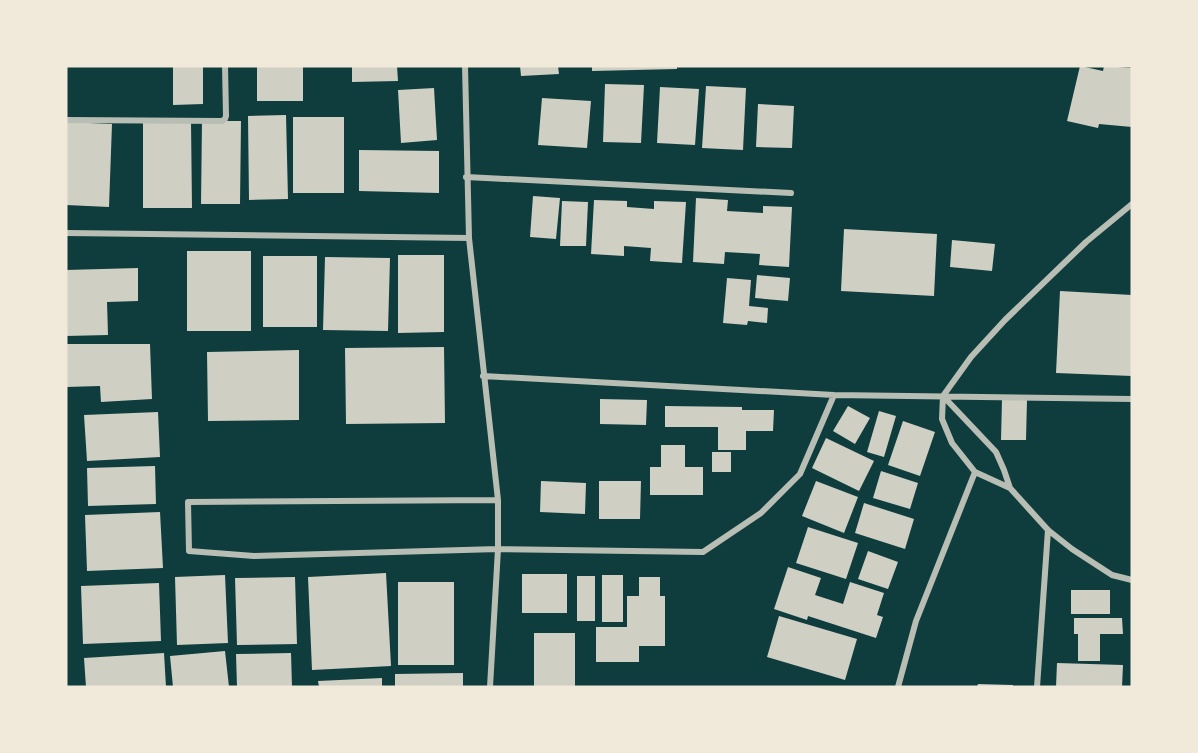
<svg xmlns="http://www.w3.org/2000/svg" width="1198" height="753" viewBox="0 0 1198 753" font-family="Inter,sans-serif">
	<rect width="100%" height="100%" fill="#0f3d3e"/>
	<path fill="#cfcfc3" d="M173,66h30v38l-30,1z
		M257,66h46v35h-46z
		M352,66h45l1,15 -46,1z
		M520,66h38l1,8 -38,2z
		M592,66h85v3l-85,2z
		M1080,66l23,5 1,-5 28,2v59l-33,-3 -1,4 -31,-7z
		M605,84l39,1 -3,58 -38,-1z
		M706,86l40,2 -3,62 -41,-2z
		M660,87l39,2 -4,56 -38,-2z
		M434,88l3,52 -36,3 -3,-53z
		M542,98l49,3 -4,47 -49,-3z
		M758,104l36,2 -2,42 -36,-1z
		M286,115l2,84 -39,1 -1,-84z
		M293,117h51v76h-51z
		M202,121h39l-1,83h-39z
		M66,122l46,2 -3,83 -43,-2z
		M191,122l1,86h-49v-85z
		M359,150l80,1v42l-80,-2z
		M533,196l27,2 -4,41 -26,-2z
		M696,198l32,2 -1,11 36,2v-7l29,1 -3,60 -30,-2 1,-11 -35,-2 -1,12 -31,-2z
		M594,200l33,1v6l27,2v-8l32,1 -4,61 -32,-2 1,-13 -27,-2v10l-33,-2z
		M562,201l26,1 -2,44h-26z
		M844,229l93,5 -3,62 -93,-5z
		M952,240l43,4 -3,27 -42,-4z
		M187,251h64v80h-64z
		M398,255h46v77l-46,1z
		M263,256h54v71h-54z
		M325,257l65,1 -2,73 -65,-1z
		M138,268v33l-31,1 1,33 -42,1v-66z
		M757,275l33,3 -2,23 -33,-3z
		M727,278l24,2 -2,26 19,2 -1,15 -19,-2 -1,4 -24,-2z
		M1060,291l72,4v81l-76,-3z
		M66,344h84l2,55 -51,3 -1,-16 -34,1z
		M444,347l1,76 -99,1 -1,-76z
		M299,350v70l-91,1 -1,-69z
		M600,399l47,1 -1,25 -46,-1z
		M1002,399l25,1 -1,40h-25z
		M665,406l77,1v3h32l-1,21h-27v19h-28v-23h-53z
		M848,406l22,12 -15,26 -22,-13z
		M879,411l17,5 -12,41 -17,-5z
		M158,412l2,45 -73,4 -3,-46z
		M903,421l32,11 -15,44 -32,-11z
		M826,438l48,23 -15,30 -47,-23z
		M661,445h24v22h18v28h-53v-28h11z
		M712,452h19v20h-19z
		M155,466l1,38 -68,2 -1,-38z
		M881,471l37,12 -8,26 -37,-11z
		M541,481l45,2 -1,31 -45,-2z
		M599,481h42l-1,38h-41z
		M816,481l42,16 -14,36 -42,-17z
		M864,503l50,16 -9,30 -50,-16z
		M160,512l3,56 -76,3 -2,-56z
		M808,527l50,16 -12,36 -50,-16z
		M868,551l30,11 -10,27 -30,-10z
		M788,567l33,11 -6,17 28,9 7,-22 34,11 -7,22 6,2 -7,21 -68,-22 -1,4 -33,-11z
		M386,573l5,93 -79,4 -4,-93z
		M522,574h45v39h-45z
		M225,575l3,68 -51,2 -2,-68z
		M602,575h21v47h-21z
		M577,576h18v45h-18z
		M295,577l2,67 -60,1 -2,-67z
		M639,577h21v19h5v50h-26v16h-43v-35h31v-31h12z
		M398,582h56v83h-56z
		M159,583l2,58 -78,3 -2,-58z
		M1071,590h39v24h-39z
		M779,616l78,23 -12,41 -78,-23z
		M1074,618h48l1,16h-23v27h-22v-27h-4z
		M534,633h41v54h-41z
		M225,651l4,36h-56l-3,-31z
		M164,653l2,34h-80l-2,-29z
		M291,653l1,34h-55l-1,-33z
		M1057,663l66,2 -1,22h-66z
		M463,673v14h-68v-13z
		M382,678v9h-63l-1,-6z
		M978,684l35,1v2h-36z"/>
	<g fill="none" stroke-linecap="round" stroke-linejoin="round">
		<path stroke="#b8beb3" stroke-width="6" d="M465,66l4,172 29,262v49l-8,138
			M66,120l156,1 3,-2 1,-3 -1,-50
			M466,177l325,16
			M66,233l403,5
			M483,376l351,19 298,4
			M943,396l-1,23 10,24 23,29 35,16 38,42 24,19 40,26 20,5
			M943,396l28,-39 34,-37 81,-78 46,-38
			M943,396l53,56 8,18 6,18
			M498,500l-310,2 1,49 65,5 244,-7 205,3 58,-39 39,-39 34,-79
			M898,687l18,-66 59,-149
			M1037,687l11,-157"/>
	</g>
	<rect width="1198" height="753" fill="none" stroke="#f1e9da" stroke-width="135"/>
</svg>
